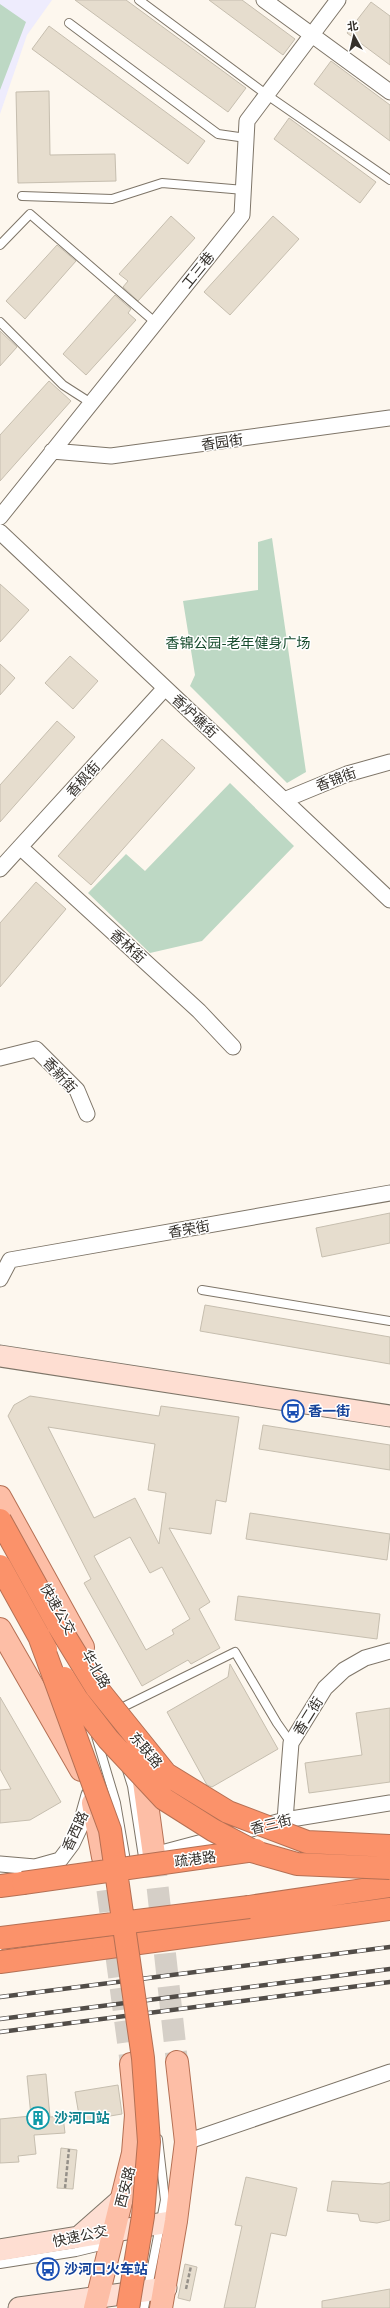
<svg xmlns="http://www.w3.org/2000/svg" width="390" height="2308" viewBox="0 0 390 2308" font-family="'Sofia Sans Condensed','Noto Sans SC',sans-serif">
	<rect width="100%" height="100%" fill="#fdf7ee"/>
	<path fill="#eeecfd" d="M0,0h52l-25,35 -27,79z"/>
	<path fill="#bdd8c4" d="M0,4l26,18 -26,68z
		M272,538l34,234 -19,11 -97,-97 5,-11 -12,-74 75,-11v-48z
		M230,783l64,63 -92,95 -52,12 -62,-60 38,-39 19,17z"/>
	<path fill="#e6ddce" stroke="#c6beaf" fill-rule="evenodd" d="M75,0h51l120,88 -18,24z
		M209,0h33l53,39 -12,16z
		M371,2l19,14v49l-43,-32z
		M49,26l156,115 -17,23 -156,-115z
		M331,61l59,44v36l-76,-57z
		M49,91l1,64 65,-1 1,27 -98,2 -2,-91z
		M289,118l87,64 -16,21 -86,-64z
		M171,216l24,22 -57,63 -15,-14 5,-6 -9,-7z
		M273,216l26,23 -69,76 -26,-23z
		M57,245l19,16 -51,58 -19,-18z
		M115,295l16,14 -3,4 8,7 -50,55 -23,-21z
		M0,331l17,16 -17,19z
		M49,381l22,20 -71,80v-46z
		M0,584l29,26 -29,32z
		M70,656l28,25 -25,28 -28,-26z
		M0,664l15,14 -15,17z
		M57,721l18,16 -75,85v-37z
		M162,739l33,29 -104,117 -33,-29z
		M36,882l30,27 -66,78v-64z
		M390,1213v30l-68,14 -6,-29z
		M205,1305l185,32v27l-190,-33z
		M30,1396l129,20 2,-10 78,11 -13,85 -10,-2 -5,34 -42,-6 41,74 -11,7 21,39 -29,16 -3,-4 -46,26 -58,-103 7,-4 -83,-163 6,-11zM48,1427l107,17 -7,46 18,3 -7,51 -24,-46 -41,20zM130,1537l20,36 12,-6 28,52 -18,11 2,4 -28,16 -52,-94z
		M263,1425l127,20v25l-131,-21z
		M250,1513l140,21 -3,26 -141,-21z
		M238,1596l142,18 -3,25 -142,-19z
		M230,1664l48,85 -66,38 -5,-2 -40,-73 61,-35z
		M0,1697l61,105 -31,18 -30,3v-33l11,-1 -11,-20z
		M390,1708v74l-81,11 -4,-30 57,-8 -6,-42z
		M46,2074l4,43 13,-1 2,17 -31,2 2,19 -18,2 1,6 -19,1v-44l31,-3 -4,-40z
		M118,2085l4,29 -42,7 -5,-29z
		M61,2148l16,2 -4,39 -16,-1z
		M246,2177l51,11 -11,48 -15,-3 -16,75h-31l18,-82 -7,-1z
		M332,2181l51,3 7,-2v38l-13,3 -17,-2 -2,-7 -31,-3z
		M185,2264l12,3 -7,34 -12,-3z
		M390,2289v19h-68v-7z"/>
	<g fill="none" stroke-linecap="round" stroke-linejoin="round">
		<path stroke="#d5cfc7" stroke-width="22" stroke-dasharray="22 11" stroke-linecap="butt" d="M154,1855l23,207
			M103,1857l28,207"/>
		<g stroke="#7e7568" stroke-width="10">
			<path id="lane" d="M139,0l128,95 123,85
				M69,23l149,111 28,4
				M22,196l90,3 50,-16 82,7
				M0,245l30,-31 126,109
				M0,322l63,63 28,18
				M202,1290l188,31
				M119,1709l116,-57 42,71 14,20
				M96,1736l20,67 10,58
				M127,1770l5,16 11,71
				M0,2264l76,-12 33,-8
				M144,2308l21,-108 -7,-61"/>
		</g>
		<g stroke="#7e7568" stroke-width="17">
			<path id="street" d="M264,0l126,92
				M52,451l59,5 279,-38
				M0,517l242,-302 5,-94 91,-121
				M0,532l390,368
				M284,800l63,-26 43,-12
				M20,847l179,164 34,36
				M0,869l165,-181
				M0,1058l36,-9 41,41 10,24
				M0,1279l10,-19 380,-67
				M285,1820l6,-77 34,-55 19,-18 21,-12 25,-7
				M154,1855l131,-35 105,-17
				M0,1864l35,3 25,-7 12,-16 8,-17 9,-32
				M186,2142l204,-70"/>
		</g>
		<g stroke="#7e7568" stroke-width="23">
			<path id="secondary" d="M0,1356l390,60
				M80,2236l42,-37
				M0,2250l176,-29
				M19,2308l147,-20"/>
		</g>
		<g stroke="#b57054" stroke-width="24">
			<path id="primary" d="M0,1497l83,150
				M0,1629l81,141
				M142,1767l12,88
				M93,1803l10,54
				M95,2308l38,-155 3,-38 -5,-51
				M161,2308l15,-87 10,-79 -9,-80"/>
		</g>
		<g stroke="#b57054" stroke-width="24">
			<path id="highway" d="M0,1886l23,-3
				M249,1907l141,-21
				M0,1962l390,-53"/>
		</g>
		<path stroke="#959089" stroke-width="2.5" stroke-dasharray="4 2" stroke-linecap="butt" d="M65,2188l4,-39
			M186,2289l5,-23"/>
		<use href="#lane" stroke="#fff" stroke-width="8"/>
		<use href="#street" stroke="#fff" stroke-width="15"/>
		<use href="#secondary" stroke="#feded2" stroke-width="21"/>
		<use href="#primary" stroke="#fdbea6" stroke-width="22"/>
		<use href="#highway" stroke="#fb926a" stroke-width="22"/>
		<g stroke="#524d48" stroke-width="4.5">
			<path id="rail" d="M0,1997l390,-50
				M0,2019l390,-50
				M0,2032l390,-50"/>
		</g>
		<use href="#rail" stroke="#fff" stroke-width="3" stroke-dasharray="9" stroke-linecap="butt"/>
		<g stroke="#b57054" stroke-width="24" stroke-linecap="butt">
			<path id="highway-bridge" d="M0,1520l58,105 38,62 70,87 62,38 79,30 83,4
				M0,1566l46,83
				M39,1636l71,194 33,228 6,84 -6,74 -15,92
				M64,1678l13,21 31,40 56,60 49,31 42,22 42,12 93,4
				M23,1883l233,-33
				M0,1938l249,-31"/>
		</g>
		<use href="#highway-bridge" stroke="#fb926a" stroke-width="22"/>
	</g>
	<defs>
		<g id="bus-ring" transform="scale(1.15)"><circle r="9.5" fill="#fff" stroke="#1a4fb4" stroke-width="1.5"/><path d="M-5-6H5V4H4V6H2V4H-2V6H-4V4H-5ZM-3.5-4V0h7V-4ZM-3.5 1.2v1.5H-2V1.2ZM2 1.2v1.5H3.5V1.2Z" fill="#1a4fb4"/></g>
		<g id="building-ring" transform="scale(1.15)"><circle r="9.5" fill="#fff" stroke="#0f9aa8" stroke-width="1.5"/><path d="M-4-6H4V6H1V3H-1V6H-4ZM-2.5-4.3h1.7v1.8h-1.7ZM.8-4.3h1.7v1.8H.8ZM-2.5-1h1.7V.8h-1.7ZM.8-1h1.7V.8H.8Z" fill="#0f9aa8"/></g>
	</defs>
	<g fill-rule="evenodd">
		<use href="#bus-ring" x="293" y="1411"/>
		<use href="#building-ring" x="38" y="2118"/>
		<use href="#bus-ring" x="48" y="2269"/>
	</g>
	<g text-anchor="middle" stroke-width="3" stroke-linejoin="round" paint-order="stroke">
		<g font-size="14" fill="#34302b" stroke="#fff">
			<text transform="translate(198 270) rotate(-51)" y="5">工三巷</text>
			<text transform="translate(222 442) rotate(-8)" y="5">香园街</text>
			<text transform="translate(195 716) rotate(43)" y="5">香炉礁街</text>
			<text transform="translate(83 779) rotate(-48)" y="5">香枫街</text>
			<text transform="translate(336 779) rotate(-20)" y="5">香锦街</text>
			<text transform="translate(128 946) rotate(42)" y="5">香林街</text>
			<text transform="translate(60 1075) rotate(48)" y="5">香新街</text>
			<text transform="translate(189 1229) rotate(-10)" y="5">香荣街</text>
			<text transform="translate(58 1609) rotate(61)" y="5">快速公交</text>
			<text transform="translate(96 1669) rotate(60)" y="5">华北路</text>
			<text transform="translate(308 1716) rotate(-58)" y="5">香二街</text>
			<text transform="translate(146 1750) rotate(50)" y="5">东联路</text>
			<text transform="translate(271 1824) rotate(-14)" y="5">香三街</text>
			<text transform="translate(75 1831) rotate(-65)" y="5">香西路</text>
			<text transform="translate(195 1859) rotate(-8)" y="5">疏港路</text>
			<text transform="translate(125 2187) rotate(-76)" y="5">西安路</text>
			<text transform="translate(80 2236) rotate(-12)" y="5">快速公交</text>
		</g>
		<g font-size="14" fill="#164b2d" stroke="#fff">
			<text x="238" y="648">香锦公园-老年健身广场</text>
		</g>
		<g font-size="14" font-weight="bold" fill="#164399" stroke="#fff" text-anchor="start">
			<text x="308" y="1416">香一街</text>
			<text x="64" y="2274">沙河口火车站</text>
		</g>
		<g font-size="14" font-weight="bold" fill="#0d838f" stroke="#fff" text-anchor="start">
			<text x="54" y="2123">沙河口站</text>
		</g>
	</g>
	<g transform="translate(354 36) rotate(352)" stroke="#ffffff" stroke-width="3" paint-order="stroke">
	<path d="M0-3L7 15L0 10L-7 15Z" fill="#34302b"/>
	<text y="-6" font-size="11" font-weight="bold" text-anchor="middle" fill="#34302b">北</text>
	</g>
</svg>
